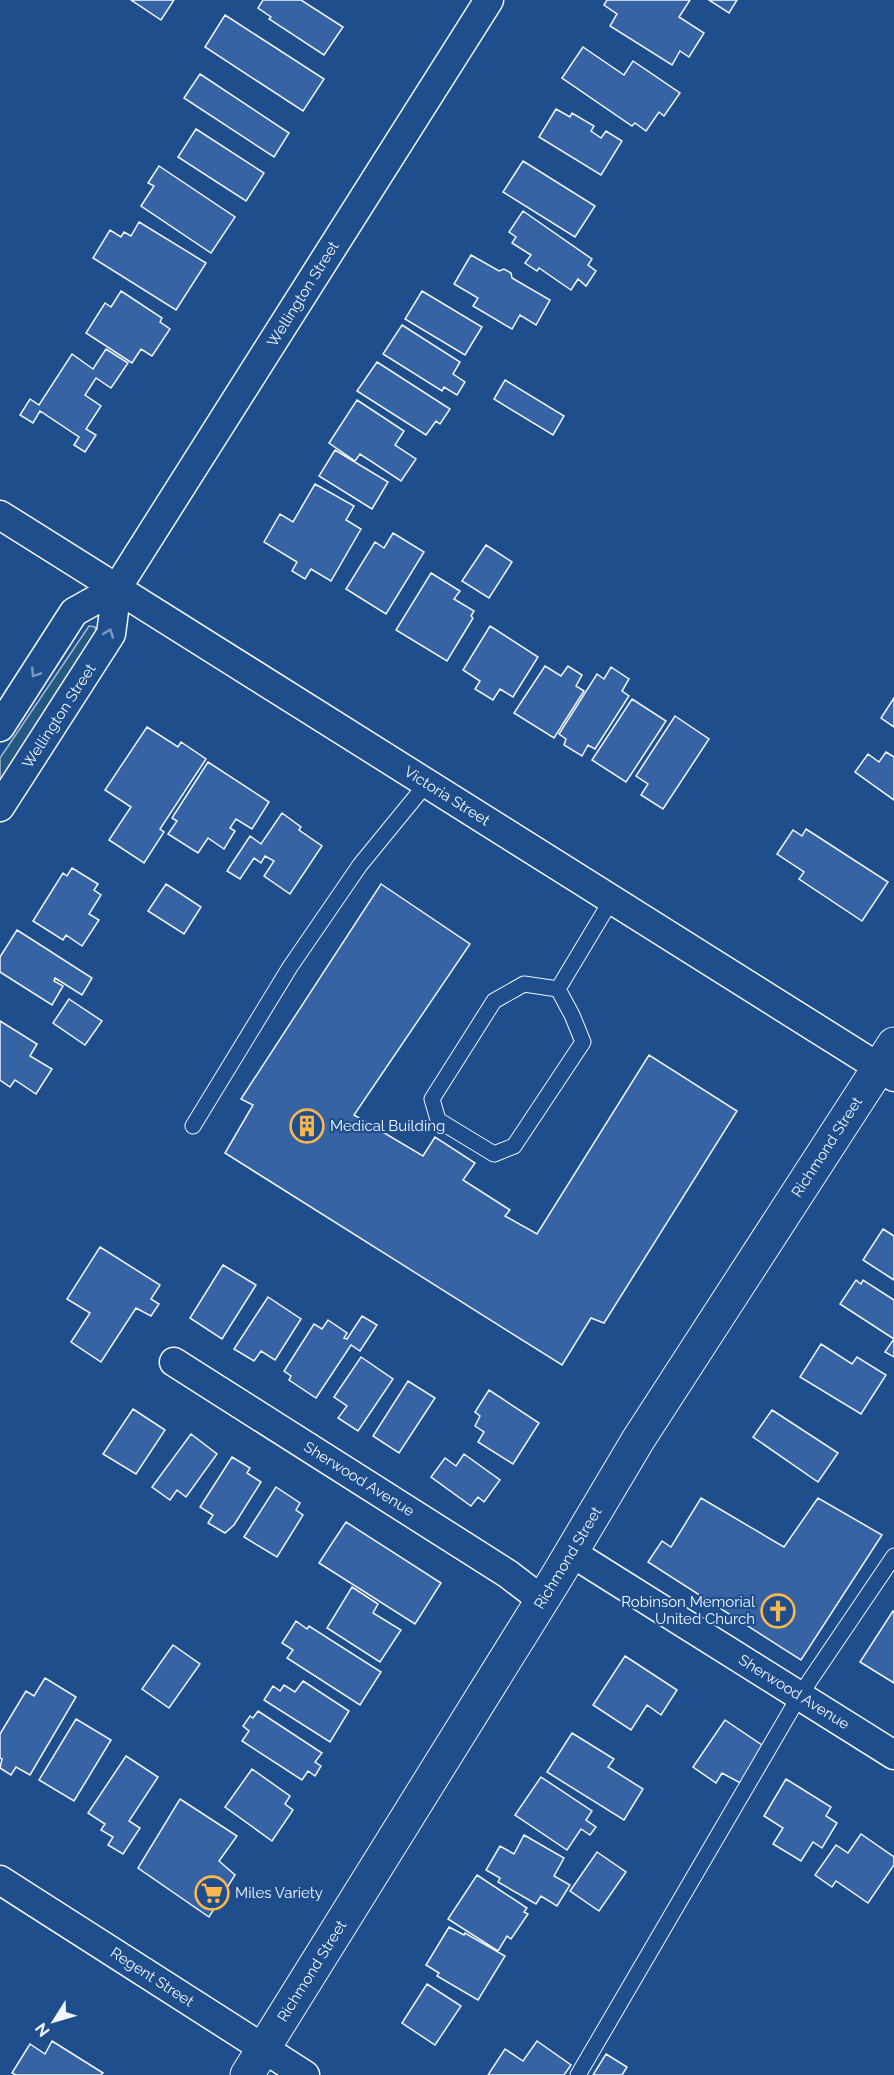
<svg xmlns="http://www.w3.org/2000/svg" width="894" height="2075" viewBox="0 0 894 2075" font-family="Raleway,sans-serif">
	<rect width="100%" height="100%" fill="#1f4e8c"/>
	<path fill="#245a82" stroke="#a8bbd7" stroke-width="1.5" d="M89,626l6,1 2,8 -97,151v-28z"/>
	<path fill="#3563a3" stroke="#f2f6ff" stroke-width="1.5" d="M131,0h43l-13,20z
		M263,0h38l42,27 -19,28 -55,-36 2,-2 -13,-9z
		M607,0h83l-11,17 25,16 -15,24 -9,-6 -8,14 -62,-39 7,-12 -13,-9z
		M709,0h28l-8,13z
		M225,15l99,64 -21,32 -98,-64z
		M583,47l41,28 9,-14 47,32 -16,23 -5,-4 -13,19 -11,-8 -3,3 -70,-48z
		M200,74l89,59 -15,24 -90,-59z
		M556,109l14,8 2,-4 22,13 -3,5 10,7 5,-7 16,10 -21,34 -62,-38z
		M196,129l68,44 -18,28 -68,-44z
		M523,161l72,45 -20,31 -72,-45z
		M159,166l76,51 -24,36 -70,-47 13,-20 -6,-3z
		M523,211l69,48 -4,6 8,6 -10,15 -8,-7 -7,11 -32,-22 -2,3 -12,-8 6,-8 -19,-12 4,-6 -7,-5z
		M139,222l67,41 -30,47 -83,-52 17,-28 11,7 3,-5 7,4z
		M471,255l28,16 5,-2 7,4 1,5 38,22 -14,25 -16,-10 -8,14 -39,-23 5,-8 -24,-14z
		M121,291l41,27 -2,4 10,7 -18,27 -11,-7 -9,14 -46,-30 19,-30 6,4z
		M422,291l60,36 -17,28 -60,-36z
		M402,325l58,37 -7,12 12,8 -8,13 -13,-8 -2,4 -59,-37z
		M106,349l22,14 -17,25 -15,-10 -11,17 16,11 -15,23 10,6 -11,17 -11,-7 5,-8 -39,-26 -7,12 -13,-8 10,-16 9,6 33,-51 21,15z
		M377,362l73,47 -10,15 -4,-3 -10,14 -69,-44z
		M505,380l59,36 -11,19 -59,-36z
		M357,400l47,31 -9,14 21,14 -15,22 -41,-27 -5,7 -26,-18z
		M335,450l53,32 -16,27 -53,-33z
		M315,484l39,22 -8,14 15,9 -30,52 -20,-12 -6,10 -13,-8 5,-9 -33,-20 16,-28 13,8z
		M393,533l31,19 -38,62 -40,-25 29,-47 9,6z
		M486,545l26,17 -23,36 -27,-17z
		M431,573l29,18 -6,8 20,12 -3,5 2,2 -26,43 -51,-31z
		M490,626l48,31 -25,40 -13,-8 -7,11 -18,-11 5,-8 -17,-11z
		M545,666l16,10 7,-10 14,9 -6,11 8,5 -30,47 -40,-25z
		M611,667l18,12 -7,12 7,5 -34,53 -7,-4 -6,11 -18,-11 2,-6 -7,-5 38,-60 7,5z
		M894,698v29l-13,-9z
		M632,699l34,22 -40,61 -34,-22z
		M675,716l34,23 -46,70 -22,-14 7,-11 -12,-8z
		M147,727l31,20 3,-5 25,17 -46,70 4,3 -20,31 -35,-23 22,-33 -26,-17z
		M886,752l8,5v43l-39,-28 13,-18 11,8z
		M208,762l61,40 -17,27 -16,-10 -6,9 5,3 -11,18 -16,-11 -10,15 -30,-19 9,-13 -5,-3z
		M282,813l19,14 -2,3 23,16 -32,48 -26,-18 10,-15 -9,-5 -4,7 -7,-5 -14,21 -13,-8 23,-35 11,8z
		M806,829l82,53 -26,39 -63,-42 5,-7 -27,-18 16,-24 9,6z
		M72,868l26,16 -4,6 7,5 -12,19 10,6 -17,26 -16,-11 -3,5 -30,-19 30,-48 4,3z
		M166,884l35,23 -17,27 -36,-23z
		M381,884l89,60 -116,171 69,41 12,-19 40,26 -12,17 47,30 -5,6 32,18 112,-179 88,56 -133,212 -13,-5 -29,47 -337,-212 28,-48 -12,-6z
		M17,930l75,48 -10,17 -27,-17 -1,3 9,5 -11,19 -52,-33v-15z
		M69,999l33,22 -17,24 -32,-22z
		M0,1021l37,23 -7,12 22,13 -16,25 -21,-14 -5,7 -10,-7z
		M883,1229l11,7v44l-31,-20z
		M100,1247l60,38 -9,14 8,5 -8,12 -15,-8 -35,54 -30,-20 19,-29 -23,-14z
		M223,1265l33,20 -34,54 -32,-21z
		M856,1280l5,4 2,-4 31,20v57l-9,-5 9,-13 -54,-35z
		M268,1297l33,22 -26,41 -14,-9 -7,10 -20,-12z
		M362,1316l15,9 -17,26 -9,-6 -35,53 -27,-18 2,-4 -7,-5 30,-47 8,5 6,-9 19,13 -3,5 3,1z
		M821,1344l31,20 5,-7 29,18 -25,39 -61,-37z
		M361,1357l32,22 -35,52 -20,-13 9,-12 -13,-9z
		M408,1381l27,17 -36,55 -26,-17z
		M489,1390l50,33 -26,41 -35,-22 6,-10 -9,-6 5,-10 -5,-4z
		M133,1409l32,21 -29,44 -33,-20z
		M772,1410l66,43 -20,29 -65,-45z
		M191,1434l26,20 -31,43 -9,-7 -7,10 -18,-13z
		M464,1454l36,26 -16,22 -6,-5 -7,9 -40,-29 14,-19 11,8z
		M232,1457l18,11 -3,5 14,9 -27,43 -9,8 -17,-10 5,-8 -13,-8z
		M276,1487l24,16 -4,7 7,5 -26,42 -33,-20z
		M701,1498l83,49 34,-49 64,37 -81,125 -153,-98 14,-21 9,6z
		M346,1522l95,61 -26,41 -96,-61z
		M352,1587l26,17 -5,9 28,17 -21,32 -53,-34z
		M893,1611h1v72l-34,-21z
		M296,1621l11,8 2,-3 72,46 -21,33 -73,-47 6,-8 -11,-7z
		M173,1645l27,19 -31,44 -27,-19z
		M625,1656l52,34 -16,25 -14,-10 -16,25 -38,-25z
		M45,1678l31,19 -46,78 -14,-8 -5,8 -11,-7 2,-9 -2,-1v-24l26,-43 8,5z
		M303,1681l46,30 -19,31 -66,-42 9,-14 7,5 4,-6 11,7z
		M258,1711l64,42 -7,9 6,4 -6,10 -7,-5 -6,9 -60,-39 7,-10 -6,-5 7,-10 3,2z
		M76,1719l35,21 -37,61 -35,-21z
		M725,1720l43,29 -24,36 -22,-12 -6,10 -23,-16z
		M572,1733l42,26 -6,8 35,22 -19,31 -77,-48z
		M126,1756l32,21 -29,44 11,7 -17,26 -15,-9 5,-8 -12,-7 4,-6 -17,-11z
		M252,1769l38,27 -5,8 8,6 -21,31 -47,-34z
		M541,1777l51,34 -6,9 10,7 -6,8 -9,-6 -14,21 -52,-35z
		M786,1779l45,28 -5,9 11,7 -15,25 -9,-6 -12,19 -28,-17 10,-16 -19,-12z
		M180,1799l57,37 -18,25 16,14 -26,42 -71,-49z
		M861,1834l33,23v8l-26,38 -32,-22 -4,6 -17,-12 21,-30 12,8z
		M524,1835l40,23 -10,18 16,9 -13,21 -16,-10 -5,8 -38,-22 2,-4 -14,-8 14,-24 14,8z
		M597,1852l29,20 -27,39 -29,-20z
		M477,1875l50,33 -3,4 4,2 -17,25 -4,-3 -9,15 -50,-32z
		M449,1927l15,8 1,-2 40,23 -27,44 -41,-24 2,-3 -13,-8z
		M427,1984l34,22 -26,39 -33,-22z
		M52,2041l51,32 -2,2h-85l-4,-2 18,-29 15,10z
		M537,2041l34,24 -7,10h-76l17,-26 18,12z
		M606,2054l21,13 -5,8h-29z"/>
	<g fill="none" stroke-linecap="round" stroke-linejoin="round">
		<g stroke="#f2f6ff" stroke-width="17">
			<path id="lane" d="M558,989l14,26 11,27 -69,104 -20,8 -56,-34 -6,-21 62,-98 30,-17 34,5 54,-90
				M193,1126l97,-159 70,-102 67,-82
				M578,2075l222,-380 94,-139"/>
		</g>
		<g stroke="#f2f6ff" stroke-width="31">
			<path id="street" d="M0,515l894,562
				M0,727l74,-115 43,-24
				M0,807l111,-173 6,-46 372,-588
				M174,1362l334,212 34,26
				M572,1553l322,202
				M0,1880l305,195"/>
		</g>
		<g stroke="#f2f6ff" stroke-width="35">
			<path id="secondary" d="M247,2075l309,-497 82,-138 256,-396"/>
		</g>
		<use href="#lane" stroke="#1f4e8c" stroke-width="15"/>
		<use href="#street" stroke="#1f4e8c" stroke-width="28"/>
		<use href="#secondary" stroke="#1f4e8c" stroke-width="33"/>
	</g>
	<defs><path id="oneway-chevron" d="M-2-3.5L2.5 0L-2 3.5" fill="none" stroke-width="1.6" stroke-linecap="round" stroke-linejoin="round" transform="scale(1.5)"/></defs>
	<g stroke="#7e9ac0">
		<use href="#oneway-chevron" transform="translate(109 633) rotate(-70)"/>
		<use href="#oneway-chevron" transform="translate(35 673) rotate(123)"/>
	</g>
	<defs>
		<g id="building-ring" transform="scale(1.725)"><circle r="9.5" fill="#1f4e8c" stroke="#ffb74d" stroke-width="1.5"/><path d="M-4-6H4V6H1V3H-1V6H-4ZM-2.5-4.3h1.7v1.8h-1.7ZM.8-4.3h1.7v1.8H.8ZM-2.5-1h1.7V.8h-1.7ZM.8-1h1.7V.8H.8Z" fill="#ffb74d"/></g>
		<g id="church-ring" transform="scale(1.725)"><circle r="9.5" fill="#1f4e8c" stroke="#ffb74d" stroke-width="1.5"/><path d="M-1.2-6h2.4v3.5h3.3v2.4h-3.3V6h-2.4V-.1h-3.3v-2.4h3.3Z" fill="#ffb74d"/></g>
		<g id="supermarket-ring" transform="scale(1.725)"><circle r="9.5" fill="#1f4e8c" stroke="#ffb74d" stroke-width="1.5"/><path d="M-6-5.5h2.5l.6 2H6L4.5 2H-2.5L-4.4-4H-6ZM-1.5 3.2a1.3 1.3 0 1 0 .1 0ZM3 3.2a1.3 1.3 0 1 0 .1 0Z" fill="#ffb74d"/></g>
	</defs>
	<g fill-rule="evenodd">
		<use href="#building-ring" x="307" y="1126"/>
		<use href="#church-ring" x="778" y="1611"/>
		<use href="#supermarket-ring" x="212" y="1893"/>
	</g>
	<g text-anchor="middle" stroke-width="4.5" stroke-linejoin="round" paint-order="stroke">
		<g font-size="15" fill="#f2f6ff" stroke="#1f4e8c">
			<text transform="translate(303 294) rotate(-58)" y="5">Wellington Street</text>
			<text transform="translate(59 716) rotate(-57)" y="5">Wellington Street</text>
			<text transform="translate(447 796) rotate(32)" y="5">Victoria Street</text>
			<text transform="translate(827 1147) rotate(-57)" y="5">Richmond Street</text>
			<text transform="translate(359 1479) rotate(32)" y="5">Sherwood Avenue</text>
			<text transform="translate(568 1558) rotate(-59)" y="5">Richmond Street</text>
			<text transform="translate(794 1692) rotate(32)" y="5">Sherwood Avenue</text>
			<text transform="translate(312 1971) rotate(-58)" y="5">Richmond Street</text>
			<text transform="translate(152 1977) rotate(33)" y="5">Regent Street</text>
		</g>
		<g font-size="15" fill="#f2f6ff" stroke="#1f4e8c" text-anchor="start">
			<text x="330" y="1131">Medical Building</text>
			<text x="755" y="1607" text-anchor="end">Robinson Memorial<tspan x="755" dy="17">United Church</tspan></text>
			<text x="235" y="1898">Miles Variety</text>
		</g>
	</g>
	<g transform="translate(54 2021) rotate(233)" stroke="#1f4e8c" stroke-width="4.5" paint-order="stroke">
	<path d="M0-4.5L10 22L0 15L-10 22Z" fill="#f2f6ff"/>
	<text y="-9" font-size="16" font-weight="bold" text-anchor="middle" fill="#f2f6ff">N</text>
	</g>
</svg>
